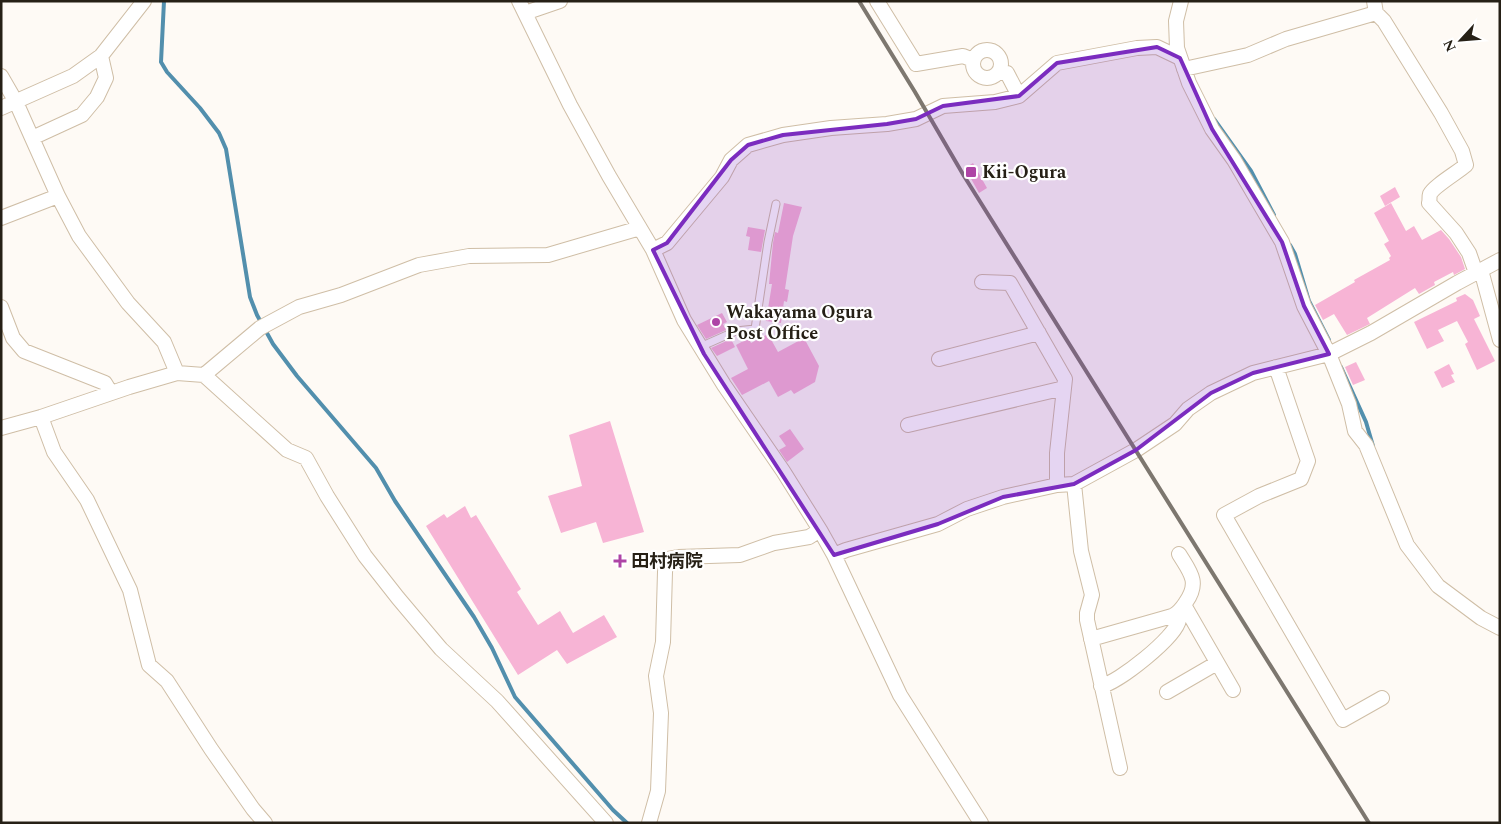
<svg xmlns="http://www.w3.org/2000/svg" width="1501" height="824" viewBox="0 0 1501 824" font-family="Spectral,'Noto Sans JP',serif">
	<rect width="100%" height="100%" fill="#fefaf5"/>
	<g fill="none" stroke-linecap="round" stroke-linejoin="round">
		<path stroke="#528fad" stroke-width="4" d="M164,1l-3,61 6,10 33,36 19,25 7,16 24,148 7,18 16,29 24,32 79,92 19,33 79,116 18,31 23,49 98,113 14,13
			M1214,119l37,52 23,44
			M1290,245l5,9 14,47 20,39
			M1341,367l25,55 7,24"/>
	</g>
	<path fill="#f7b4d5" d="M973,163l14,25 -8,5 -14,-25z
		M1395,187l5,10 -15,9 -5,-10z
		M784,203l18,4 -9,29 -8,53 4,1 -2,12 -3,-1 -3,22 -15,-2 6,-37h-3l4,-41 2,-11 3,1z
		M1391,203l15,28 8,-5 8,14 19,-10 8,9 12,18 4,12 -11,6 -1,-3 -19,10 1,3 -16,9 -4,-6 -48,30 3,6 -23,11 -13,-21 -11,6 -8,-15 40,-23 -1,-2 36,-20 -1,-2 2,-2 -7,-12 5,-3 -15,-28z
		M748,227l17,3 -4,22 -13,-2 2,-13 -4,-1z
		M1465,294l8,6 7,16 -6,3 21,42 -18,9 -12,-26 3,-2 -11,-21 -19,9 6,11 -17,8 -13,-27 43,-21 -1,-3z
		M722,313l5,9 -4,2 3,6 -20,9 -9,-14z
		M768,334l10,18 26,-14 15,28 -4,16 -21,12 -3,-4 -13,7 -9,-16 -27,14 -11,-17 17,-9 -12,-24 13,-7 2,5z
		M731,339l4,8 -18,9 -6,-8z
		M1356,362l9,18 -12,5 -8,-18z
		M1449,364l5,10 -3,1 4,7 -13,6 -8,-16z
		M610,421l34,111 -41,11 -7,-21 -35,11 -13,-37 34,-10 -13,-51z
		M790,429l14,20 -17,13 -8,-12 7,-4 -7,-10z
		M465,506l6,12 5,-3 45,74 -4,3 21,33 22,-14 13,22 31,-18 13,22 -50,27 -10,-14 -39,25 -92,-149 18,-12 3,4z"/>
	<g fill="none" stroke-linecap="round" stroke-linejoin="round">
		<g stroke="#cfbea6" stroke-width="9">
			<path id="service" d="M700,347l36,-16 19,-2 13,-87 8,-38"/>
		</g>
		<g stroke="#cfbea6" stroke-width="16">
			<path id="minor" d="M519,1l51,104 39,71 44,74 31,70 40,65 59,86 37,59 14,25 66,140 81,128
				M877,1l39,63 47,-8 10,4
				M1181,1l-5,20 1,27 12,35 23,46 22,31 48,82 22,64 25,48 20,50 6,27 11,14 41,100 31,41 43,32 19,10
				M1374,1l2,12 8,8 57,92 21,38 4,14c-8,7 -32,21 -36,29 -1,3 0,6 -1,9l27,30 13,20 7,20
				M525,13l35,-12
				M973 64a14 14 0 1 1 28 0a14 14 0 1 1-28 0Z
				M1184,69l64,-14 38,-16 90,-26
				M999,73h8l12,23
				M1,76l15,26 16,36
				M1,108l72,-32 28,-20 43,-55
				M58,196l21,40 49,67 36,39 13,31
				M1,218l57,-22 -26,-58 50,-23 15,-18 9,-19 -5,-22
				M653,250l14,-7 55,-66 9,-17 17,-15 35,-10 48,-7 56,-4 29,-5 27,-13 52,-4 24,-6 38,-33 80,-15 20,-1 23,11
				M1481,270l19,70
				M982,282l28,1 55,96 -8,74v32
				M1,307l12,31 11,13 81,32 6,10
				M939,359l100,-26
				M1276,367l32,94 -7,18 -42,17 -35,19 119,205 39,-22
				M204,375l56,-47 39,-21 42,-12 78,-30 50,-9 79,-1 92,-27
				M41,417l13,35 33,48 43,90 19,75 18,16 44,68 42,60 12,14
				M908,425l156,-37
				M1,428l40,-11 88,-30 48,-14 27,2 83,75 19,8 21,38 38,60 33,42 43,51 56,52 109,122
				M1074,484l7,67 11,44 -5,18v7l33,148
				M834,555l12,-5 92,-26 29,-15 36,-12 54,-12 17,-1 62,-34 39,-26 13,-15 23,-16 42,-20 76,-19 42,-21 86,-50 43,-23
				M1184,605l49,85
				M1091,639l81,-23c7,-3 10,-8 14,-14 14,-20 4,-30 -7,-48
				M1101,686c17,-3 75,-49 78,-66 1,-3 0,-4 -1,-8
				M1167,692l50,-29
				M649,823l9,-32 3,-78 -5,-37 7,-34 2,-70 2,-13 11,-2 62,-2 34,-12 35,-6 11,-7"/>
		</g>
		<use href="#service" stroke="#fff" stroke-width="7"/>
		<use href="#minor" stroke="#fff" stroke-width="14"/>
		<path stroke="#7d776f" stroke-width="4" d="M859,1l56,91 49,84 405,647"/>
	</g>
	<path fill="#7b2cbf" fill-opacity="0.2" stroke="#7b2cbf" stroke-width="4" stroke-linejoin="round" d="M1157,47l23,11 32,71 70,113 22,64 25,48 -76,19 -42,20 -75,57 -62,34 -71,13 -65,27 -104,31 -130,-201 -51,-104 14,-7 64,-83 17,-15 35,-10 104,-11 29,-5 27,-13 76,-10 38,-33z"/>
	<g fill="#ae44a6" stroke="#fff" stroke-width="2">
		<rect x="965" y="166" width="12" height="12" rx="2.5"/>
		<circle cx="716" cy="322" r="5"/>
		<path d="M617.5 553.5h5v5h5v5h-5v5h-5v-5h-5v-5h5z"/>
	</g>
	<g text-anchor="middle" stroke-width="4.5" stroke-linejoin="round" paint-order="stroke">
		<g font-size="18" font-weight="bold" fill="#262016" stroke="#fff" text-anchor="start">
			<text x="982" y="178">Kii-Ogura</text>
			<text x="726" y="318">Wakayama Ogura<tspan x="726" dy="21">Post Office</tspan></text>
			<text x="631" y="567">田村病院</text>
		</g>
	</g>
	<rect width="1501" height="824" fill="none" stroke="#262016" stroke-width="5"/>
	<g transform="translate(1461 40) rotate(244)" stroke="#ffffff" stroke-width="4" paint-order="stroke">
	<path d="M0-4L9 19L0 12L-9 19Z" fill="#262016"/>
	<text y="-8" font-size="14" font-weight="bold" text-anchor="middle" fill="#262016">N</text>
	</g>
</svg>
